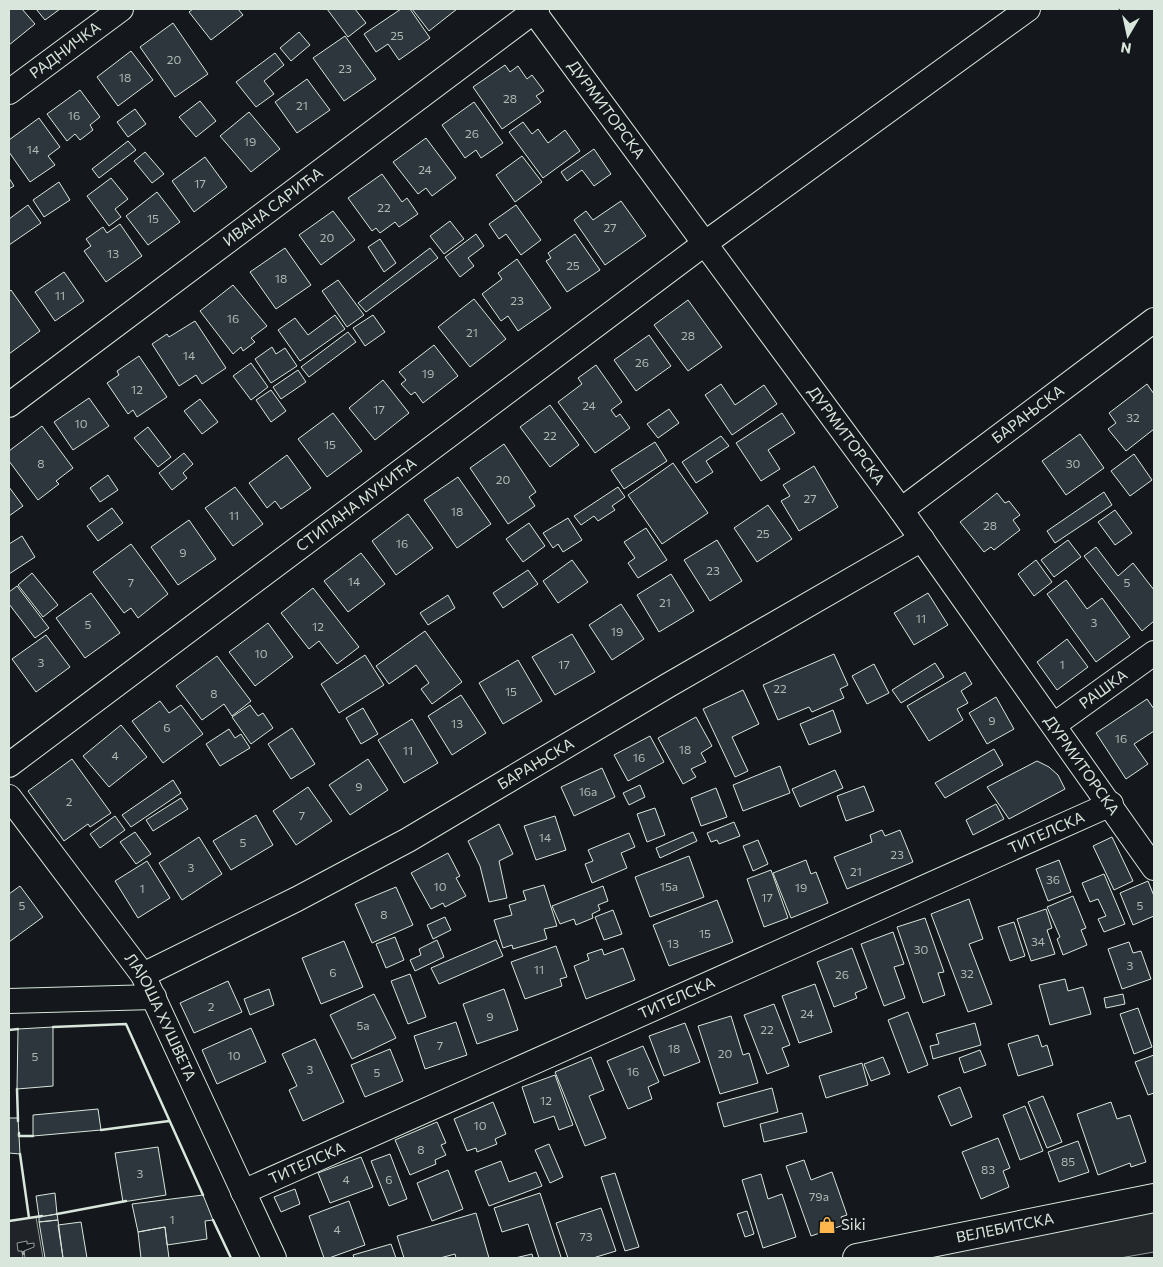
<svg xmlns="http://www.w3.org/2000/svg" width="1163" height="1267" viewBox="0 0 1163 1267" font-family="Commissioner,sans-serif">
	<rect width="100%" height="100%" fill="#14181c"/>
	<path fill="#202428" stroke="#939e99" d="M36,1217l7,41h-18l-1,-7 10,-4v-4l-7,1v-3l-10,2 1,8h4l1,7h-14v-37z"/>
	<path fill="#24282b" stroke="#939e99" d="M1154,1208v44l-34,6h-212z"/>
	<path fill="#2c363c" stroke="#d8e6dc" d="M9,9h13l13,15 -26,21z
		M36,9h24l-15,11z
		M193,9h45l5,6 -32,25 -22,-28z
		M327,9h28l11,14 -18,14z
		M401,9h9l20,29 -31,22 -11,-16 -12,8 -12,-18z
		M412,9h45l-28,22z
		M173,23l35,51 -33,23 -35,-50z
		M299,32l11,13 -19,16 -11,-13z
		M345,36l31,43 -32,22 -31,-43z
		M131,51l22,29 -35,26 -21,-29z
		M275,53l9,12 -20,16 10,13 -18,13 -20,-25z
		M505,65l5,7 8,-6 9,13 5,-4 12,16 -8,5 5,6 -39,27 -29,-42z
		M307,79l23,31 -33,23 -22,-31z
		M80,90l20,27 -10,8 3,5 -13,10 -5,-6 -8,7 -20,-27z
		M200,101l16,20 -20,16 -17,-20z
		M474,102l29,41 -22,15 -5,-8 -11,8 -23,-33z
		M135,109l11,15 -18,13 -11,-15z
		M249,112l31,37 -29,23 -31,-36z
		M39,118l21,29 -12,9 7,9 -25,17 -21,-30v-12z
		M523,122l9,12 6,-5 10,14 17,-13 15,21 -37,27 -34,-46z
		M426,138l30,40 -24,18 -6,-8 -8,6 -25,-32z
		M128,141l8,9 -37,28 -7,-9z
		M594,149l17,25 -17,12 -12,-16 -15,11 -6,-9z
		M145,152l19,22 -12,9 -18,-22z
		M522,156l20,26 -27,20 -19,-27z
		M205,157l22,30 -33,25 -22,-31z
		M382,174l20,28 5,-4 11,16 -19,13 -4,-5 -15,11 -4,-5 -4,3 -24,-33z
		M9,178l5,8 -5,3z
		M111,178l17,21 -13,10 6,8 -12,9 -22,-30z
		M59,182l11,18 -26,17 -11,-17z
		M157,192l23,30 -32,23 -22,-29z
		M621,201l25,35 -41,29 -31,-45 12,-9 7,9z
		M28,205l13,18 -32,22v-26z
		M516,205l25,35 -20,15 -15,-21 -7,5 -10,-15z
		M333,211l22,29 -34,25 -22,-30z
		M450,221l14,18 -20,15 -14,-18z
		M120,224l22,32 -36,26 -22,-31 7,-5 -5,-7 17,-12 4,6z
		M476,234l8,12 -16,12 6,8 -14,11 -15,-20z
		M575,234l25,36 -33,22 -21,-31 5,-3 -3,-5z
		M380,239l16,24 -12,9 -16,-25z
		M285,248l26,37 -35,24 -26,-37z
		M430,248l8,10 -72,54 -8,-9z
		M517,259l34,49 -33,23 -10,-15 -7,5 -19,-27 20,-15 -4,-6z
		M64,272l20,29 -29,20 -20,-29z
		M338,280l26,35 -17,12 -25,-36z
		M233,285l34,41 -16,12 4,4 -12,9 -2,-4 -8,7 -33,-43z
		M11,290l29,41 -31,23v-62z
		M474,299l32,40 -36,28 -32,-40z
		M688,300l34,47 -34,24 -34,-46z
		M335,315l10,14 -45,32 -22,-31 17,-12 13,17z
		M373,315l12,17 -20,14 -12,-18z
		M195,321l31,47 -24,16 -6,-9 -17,11 -27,-42 15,-10 2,3z
		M348,332l8,10 -47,35 -8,-10z
		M649,335l22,31 -35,25 -22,-31z
		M434,345l24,31 -35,27 -8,-11 -4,3 -10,-11 5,-4 -7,-8z
		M272,347l4,7 9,-6 12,18 -26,17 -16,-24z
		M139,356l28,41 -30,20 -4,-7 -5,4 -21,-31 12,-8 -2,-4z
		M251,363l17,24 -17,13 -18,-24z
		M596,365l26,37 -11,8 5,7 4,-3 10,14 -35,25 -37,-51 24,-18 -4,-6z
		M298,370l8,12 -25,17 -8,-12z
		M383,380l26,33 -34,27 -26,-32z
		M721,384l14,21 29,-20 13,19 -45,31 -27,-40z
		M1147,384l7,10v35l-28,22 -18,-22 8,-6 -7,-10z
		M271,390l15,21 -15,11 -15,-22z
		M89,398l20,28 -36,24 -19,-28z
		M200,399l18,23 -16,12 -18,-23z
		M550,405l29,40 -29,22 -30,-40z
		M669,409l10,14 -21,15 -11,-14z
		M333,413l29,38 -35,26 -29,-38z
		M782,413l13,20 -27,17 12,19 -19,12 -25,-38z
		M42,426l31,42 -17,13 3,3 -21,16 -29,-39v-10z
		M148,427l23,30 -13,10 -24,-29z
		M1080,434l24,34 -38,27 -24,-34z
		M721,436l8,10 -23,15 7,11 -17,11 -14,-21z
		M655,442l12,19 -43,28 -13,-19z
		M504,444l32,48 -7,5 6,9 -27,18 -38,-56z
		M184,453l9,11 -10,9 4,5 -15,12 -13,-17z
		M1134,454l18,26 -22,16 -19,-25z
		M287,455l24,33 -30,21 -6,-8 -8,7 -18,-25z
		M673,463l35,50 -46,31 -34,-49z
		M814,466l24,41 -39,24 -18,-30 9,-5 -7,-11z
		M108,475l10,15 -18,12 -10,-14z
		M458,477l33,47 -34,24 -33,-48z
		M9,487l14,19 -14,10z
		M235,487l28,37 -30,22 -28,-38z
		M618,487l7,10 -13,9 3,4 -17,11 -4,-5 -13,9 -7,-9z
		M1104,492l8,13 -57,38 -8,-12z
		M997,493l8,10 4,-2 11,14 -7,5 7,10 -26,20 -3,-3 -7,5 -24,-30z
		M768,505l24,34 -35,23 -23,-34z
		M112,508l11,15 -25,18 -11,-15z
		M1115,510l17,23 -17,12 -17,-23z
		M408,514l25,34 -37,27 -24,-34z
		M568,518l14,22 -19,12 -5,-8 -5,4 -10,-15z
		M189,520l27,39 -38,26 -27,-38z
		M529,523l16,23 -22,16 -17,-23z
		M646,528l21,32 -29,18 -10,-15 7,-5 -11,-16z
		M22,536l13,21 -26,17v-30z
		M717,540l25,41 -32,20 -26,-41z
		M1068,540l13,17 -27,20 -13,-17z
		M131,544l37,50 -30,24 -7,-10 -7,5 -31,-41z
		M1096,547l22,29 15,-13 21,27v31l-12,10 -58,-75z
		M361,553l24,31 -37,28 -24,-31z
		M572,560l16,22 -30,21 -15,-22z
		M1036,560l16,22 -18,14 -16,-22z
		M528,570l10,14 -35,24 -10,-15z
		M32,573l26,32 -15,12 -25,-32z
		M671,574l23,37 -35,21 -22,-37z
		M1066,580l21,29 15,-11 28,39 -34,25 -49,-68z
		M17,586l32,42 -14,10 -26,-34v-12z
		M313,588l46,59 -22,17 -18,-23 -10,8 -28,-36z
		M91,593l29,40 -35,25 -29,-40z
		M928,593l20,32 -34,20 -20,-32z
		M448,595l7,13 -27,17 -8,-12z
		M621,604l23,35 -32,21 -23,-35z
		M268,623l25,34 -38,29 -26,-34z
		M425,631l37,51 -30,22 -11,-15 8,-6 -13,-18 -27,19 -13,-18z
		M572,634l23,38 -40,23 -23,-38z
		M46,635l24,32 -34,25 -24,-33z
		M1067,639l21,28 -31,23 -20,-28z
		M834,654l14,31 -8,4 4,9 -32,14 -3,-5 -31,13 -15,-35z
		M365,655l19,30 -45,28 -18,-29z
		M217,656l34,45 -19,15 -8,-12 -22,16 -26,-34z
		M518,660l24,41 -39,23 -24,-41z
		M935,663l9,14 -43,26 -9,-13z
		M874,664l15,29 -22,11 -15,-28z
		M965,672l7,12 -11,7 7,12 -11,6 6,11 -34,21 -22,-35z
		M743,690l16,34 -27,13 16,34 -13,6 -32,-68z
		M461,695l25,38 -34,22 -24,-39z
		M996,697l18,32 -27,15 -18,-31z
		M1147,699l7,10v22l-20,13 14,20 -22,15 -30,-46z
		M160,701l9,12 12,-8 22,29 -40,29 -31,-42z
		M250,705l8,11 5,-3 10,15 -22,16 -19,-27z
		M363,708l15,26 -17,10 -15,-26z
		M833,710l8,22 -32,13 -9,-21z
		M696,717l16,29 -11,7 5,9 -15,7 5,8 -13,7 -25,-46z
		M412,719l26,44 -34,20 -26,-43z
		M121,725l26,32 -38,30 -26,-31z
		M292,728l23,36 -24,15 -23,-35z
		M229,729l6,9 6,-4 9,14 -30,18 -14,-22z
		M650,736l14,26 -36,19 -14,-26z
		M994,749l9,16 -58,33 -10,-15z
		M72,759l39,54 -21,14 -2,-3 -24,17 -36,-50z
		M368,759l20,31 -38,25 -21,-30z
		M1037,761l12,6 9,8 7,14 -56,30 -22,-32z
		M780,766l10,27 -47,18 -10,-26z
		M602,768l13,29 -41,19 -13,-29z
		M835,770l8,18 -43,19 -8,-18z
		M173,780l8,13 -50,34 -9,-12z
		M640,785l5,12 -16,8 -6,-12z
		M864,786l10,25 -28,10 -9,-25z
		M308,787l24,34 -36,24 -23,-34z
		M716,788l11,29 -26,9 -10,-28z
		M181,798l7,11 -35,22 -7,-11z
		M996,804l8,15 -31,16 -7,-15z
		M655,808l10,27 -18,7 -10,-28z
		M256,815l17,30 -42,25 -18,-29z
		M115,816l10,14 -25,18 -10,-14z
		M555,816l11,34 -30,10 -12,-34z
		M734,822l6,14 -21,8 -2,-4 -6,2 -4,-9z
		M499,824l14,30 -14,7 8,37 -18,4 -9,-36 -12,-25z
		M882,830l3,6 15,-6 13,32 -66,27 -13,-32 38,-15 -2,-7z
		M135,832l16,22 -15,10 -16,-22z
		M693,832l4,9 -37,17 -4,-10z
		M629,833l6,14 -14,6 6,15 -35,15 -7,-19 8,-3 -5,-11z
		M199,837l23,37 -40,26 -23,-37z
		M1112,837l21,44 -19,9 -21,-44z
		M758,840l10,24 -15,7 -10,-25z
		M448,853l12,23 -4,2 10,18 -21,11 -2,-4 -12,6 -20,-36z
		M689,856l15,41 -54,20 -15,-40z
		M806,860l5,14 5,-2 12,31 -37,15 -18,-45z
		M1059,860l12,32 -23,9 -12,-32z
		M147,861l23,37 -32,20 -23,-37z
		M771,870l17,48 -24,9 -17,-48z
		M1104,874l21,50 -21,8 -6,-13 8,-3 -8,-17 -8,3 -8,-19z
		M1148,881l6,15v20l-21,9 -13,-32z
		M544,885l13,41 -13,3 3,10 -34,10 -1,-4 -9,3 -9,-28 18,-5 -3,-10 17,-5 -3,-9z
		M20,886l23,31 -34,25v-48z
		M603,886l5,15 -10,4 2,5 -8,4 1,4 -17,7 -2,-6 -14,5 -8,-18z
		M396,887l17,38 -41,18 -17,-39z
		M1073,896l13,32 -5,2 6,15 -24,10 -6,-16 3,-2 -13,-30z
		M969,899l14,40 -14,5 23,60 -24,8 -37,-98z
		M717,900l16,42 -64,24 -16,-41z
		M1046,909l6,19 -5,2 8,24 -24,7 -14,-42z
		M613,910l9,24 -18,6 -9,-23z
		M445,917l6,13 -18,9 -6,-14z
		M925,918l19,54 -6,1 7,22 -22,8 -26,-76z
		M1014,922l11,34 -15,5 -12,-34z
		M893,932l11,32 -10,3 11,31 -21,8 -23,-62z
		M395,937l9,23 -18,8 -10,-24z
		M437,940l7,17 -29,14 -5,-11 11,-5 -2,-6z
		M496,940l7,16 -64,28 -8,-16z
		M344,941l19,46 -42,17 -19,-46z
		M1129,942l4,11 8,-2 10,28 -29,10 -14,-40z
		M556,946l11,31 -7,2 2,7 -37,13 -14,-37z
		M623,948l12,32 -49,19 -12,-33 15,-6 -2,-6 15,-5 2,6z
		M852,948l15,40 -12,5 2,5 -23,9 -17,-45z
		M410,974l16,43 -18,7 -17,-43z
		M1065,979l3,12 15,-4 8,27 -41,11 -11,-40z
		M228,981l14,31 -48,21 -14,-30z
		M815,984l17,48 -33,11 -17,-47z
		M269,989l5,16 -24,10 -6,-16z
		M504,989l14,41 -41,14 -14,-40z
		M374,994l22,44 -44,21 -22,-44z
		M1123,994l2,10 -19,4 -2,-10z
		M774,1004l16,41 -8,3 7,18 -22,8 -23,-59z
		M1138,1008l14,39 -18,7 -14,-40z
		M908,1012l20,53 -20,8 -20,-53z
		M731,1016l12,39 6,-2 9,30 -38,11 -22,-68z
		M456,1022l11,33 -42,14 -11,-33z
		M685,1023l15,39 -36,14 -15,-40z
		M975,1023l6,22 -48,14 -3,-13 9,-2 -3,-10z
		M53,1027v59l-36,3 1,-60z
		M251,1028l15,34 -49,22 -15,-34z
		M1038,1035l4,12 5,-2 6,20 -35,11 -10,-32z
		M315,1039l29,63 -41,19 -14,-31 8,-4 -15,-32z
		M643,1046l16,36 -11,5 4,12 -24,10 -21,-48z
		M390,1049l13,32 -38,16 -14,-32z
		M980,1050l6,15 -22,8 -5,-15z
		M1154,1055v38l-6,2 -13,-33z
		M591,1057l13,33 -15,6 17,42 -21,8 -30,-74z
		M883,1057l7,17 -19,7 -7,-17z
		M862,1063l6,22 -42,13 -7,-22z
		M555,1075l18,50 -14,5 -5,-14 -20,7 -12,-36z
		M960,1087l12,30 -21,9 -13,-30z
		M772,1088l6,24 -54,15 -7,-24z
		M1043,1096l19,46 -15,6 -19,-46z
		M493,1102l13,32 -11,5 2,5 -20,8 -1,-4 -9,3 -13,-32z
		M1111,1102l6,17 13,-4 16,47 -15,5 -1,-4 -32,12 -21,-61z
		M1025,1106l18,45 -23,9 -17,-45z
		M98,1109l3,21 -68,6v-21z
		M802,1113l5,19 -43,10 -4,-18z
		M9,1118h9l2,36 -11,-1z
		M437,1122l9,21 -5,2 5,10 -11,5 1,4 -26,11 -15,-35z
		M998,1138l12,30 -7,3 6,16 -28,12 -19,-47z
		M1078,1141l11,31 -30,10 -11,-30z
		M549,1144l14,33 -13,6 -15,-33z
		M158,1147l8,48 -43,7 -8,-49z
		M390,1154l17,45 -18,7 -18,-45z
		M361,1157l12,30 -43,16 -12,-30z
		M804,1160l7,20 21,-8 15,43 -6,2 3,8 -33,11 -25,-70z
		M501,1161l8,21 27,-10 6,14 -53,20 -14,-35z
		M448,1170l15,39 -31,12 -15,-38z
		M615,1173l24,74 -14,4 -24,-74z
		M761,1174l7,25 14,-5 14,43 -33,11 -21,-68z
		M295,1189l5,15 -19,8 -7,-15z
		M55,1193l2,21 -18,3 -3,-21z
		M540,1193l21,64 -3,1h-19l-11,-34 -26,8 -8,-24z
		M203,1195l10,25 -8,1 2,18 -40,6 -2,-18 -27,5 -6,-28z
		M349,1201l16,44 -36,13h-5l-15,-42z
		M601,1208l15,43 -23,7h-25l-12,-35z
		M747,1211l7,23 -9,3 -8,-23z
		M476,1213l13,45h-33l-1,-4 -15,4h-36l-7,-22z
		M57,1214l1,6 -19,2v-5z
		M58,1220l5,38h-18l-6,-36z
		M81,1222l6,36h-24l-5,-33z
		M165,1227l4,31h-28l-3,-26z
		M391,1244l5,14h-42l-1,-3z
		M532,1254l1,4h-18z"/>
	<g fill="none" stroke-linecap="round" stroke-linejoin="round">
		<g stroke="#d8e6dc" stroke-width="26">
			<g id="street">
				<path id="s1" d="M532,9l369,501 253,358"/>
				<path id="s2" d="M9,92l112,-83"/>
				<path id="s3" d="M9,405l528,-396"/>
				<path id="s4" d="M901,510l253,-190"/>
				<path id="s5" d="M1054,725l100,-72"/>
				<path id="s6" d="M9,765l695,-521 324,-235"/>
				<path id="s7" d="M9,797l134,178 131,283"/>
				<path id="s8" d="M143,975l154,-76 111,-59 259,-154 255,-147"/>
				<path d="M9,1001l145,-4"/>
				<path id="s9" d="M243,1192l868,-388"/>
			</g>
		</g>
		<g stroke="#d8e6dc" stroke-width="30">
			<g id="secondary">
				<path id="s10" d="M857,1258l297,-60"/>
			</g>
		</g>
		<path stroke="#9da8a2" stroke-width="3" stroke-dasharray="4 2.5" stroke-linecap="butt" d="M23,1251l1,7"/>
		<use href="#street" stroke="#14181c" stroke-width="24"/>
		<use href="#secondary" stroke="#14181c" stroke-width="28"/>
		<path stroke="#d8e6dc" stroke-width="2.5" d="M53,1027l73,-3 77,171
			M9,1030l9,-1
			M17,1089l1,32
			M101,1130l68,-9
			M19,1133v3h14
			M20,1154l9,64
			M57,1214l69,-13
			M213,1220l18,38
			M9,1221l33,-5"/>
	</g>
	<defs>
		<g id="shop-bare" transform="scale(1.35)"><path d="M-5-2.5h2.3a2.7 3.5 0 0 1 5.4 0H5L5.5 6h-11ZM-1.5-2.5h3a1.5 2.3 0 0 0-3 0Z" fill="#ffb74d" stroke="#14181c" stroke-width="2.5" paint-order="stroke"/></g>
	</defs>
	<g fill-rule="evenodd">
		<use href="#shop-bare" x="827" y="1225"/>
	</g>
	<g text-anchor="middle" stroke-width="4" stroke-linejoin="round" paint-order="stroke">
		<g font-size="12" fill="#adbab4">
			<text x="397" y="40">25</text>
			<text x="174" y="64">20</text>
			<text x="345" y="73">23</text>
			<text x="125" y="82">18</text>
			<text x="510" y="103">28</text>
			<text x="302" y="110">21</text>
			<text x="74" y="120">16</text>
			<text x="472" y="138">26</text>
			<text x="250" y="146">19</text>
			<text x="33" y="154">14</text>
			<text x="425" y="174">24</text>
			<text x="200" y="188">17</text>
			<text x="384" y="212">22</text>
			<text x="153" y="223">15</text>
			<text x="610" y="232">27</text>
			<text x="327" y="242">20</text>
			<text x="113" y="258">13</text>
			<text x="573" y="270">25</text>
			<text x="281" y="283">18</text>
			<text x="60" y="300">11</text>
			<text x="517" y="305">23</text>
			<text x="233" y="323">16</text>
			<text x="472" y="337">21</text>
			<text x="688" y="340">28</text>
			<text x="189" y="360">14</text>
			<text x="642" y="367">26</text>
			<text x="428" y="378">19</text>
			<text x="137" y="394">12</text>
			<text x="589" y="410">24</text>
			<text x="379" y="414">17</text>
			<text x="1133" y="422">32</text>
			<text x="81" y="428">10</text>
			<text x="550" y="440">22</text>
			<text x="330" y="449">15</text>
			<text x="41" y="468">8</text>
			<text x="1073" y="468">30</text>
			<text x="503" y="484">20</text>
			<text x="810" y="503">27</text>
			<text x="457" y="516">18</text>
			<text x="234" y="520">11</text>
			<text x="990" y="530">28</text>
			<text x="763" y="538">25</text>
			<text x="402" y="548">16</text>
			<text x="183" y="557">9</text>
			<text x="713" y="575">23</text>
			<text x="354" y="586">14</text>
			<text x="131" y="587">7</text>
			<text x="1127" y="587">5</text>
			<text x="665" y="607">21</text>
			<text x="921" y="623">11</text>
			<text x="1094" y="627">3</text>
			<text x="88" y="629">5</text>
			<text x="318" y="631">12</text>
			<text x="617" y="636">19</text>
			<text x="261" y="658">10</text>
			<text x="41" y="667">3</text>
			<text x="564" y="669">17</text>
			<text x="1062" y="669">1</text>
			<text x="780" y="693">22</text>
			<text x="511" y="696">15</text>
			<text x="214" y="698">8</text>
			<text x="992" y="725">9</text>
			<text x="457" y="728">13</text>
			<text x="167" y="732">6</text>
			<text x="1121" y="743">16</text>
			<text x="685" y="754">18</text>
			<text x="408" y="755">11</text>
			<text x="115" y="760">4</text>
			<text x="639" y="762">16</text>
			<text x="359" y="791">9</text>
			<text x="588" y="796">16a</text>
			<text x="69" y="806">2</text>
			<text x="302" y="820">7</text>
			<text x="545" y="842">14</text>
			<text x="243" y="847">5</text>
			<text x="897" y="859">23</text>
			<text x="191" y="872">3</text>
			<text x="856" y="876">21</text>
			<text x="1053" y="884">36</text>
			<text x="440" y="891">10</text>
			<text x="669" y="891">15a</text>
			<text x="801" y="892">19</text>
			<text x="142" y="893">1</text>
			<text x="767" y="902">17</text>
			<text x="22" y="910">5</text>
			<text x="1140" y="910">5</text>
			<text x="384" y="919">8</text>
			<text x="705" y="938">15</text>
			<text x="1038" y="946">34</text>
			<text x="673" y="948">13</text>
			<text x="921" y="954">30</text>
			<text x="1130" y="970">3</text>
			<text x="539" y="974">11</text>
			<text x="333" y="977">6</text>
			<text x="967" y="978">32</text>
			<text x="842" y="979">26</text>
			<text x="211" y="1011">2</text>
			<text x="807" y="1018">24</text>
			<text x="490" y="1021">9</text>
			<text x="363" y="1030">5a</text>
			<text x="767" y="1034">22</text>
			<text x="440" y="1050">7</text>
			<text x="674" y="1053">18</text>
			<text x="725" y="1058">20</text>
			<text x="234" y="1060">10</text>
			<text x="35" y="1061">5</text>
			<text x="310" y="1074">3</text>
			<text x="633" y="1076">16</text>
			<text x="377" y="1077">5</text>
			<text x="546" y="1105">12</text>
			<text x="480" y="1130">10</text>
			<text x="421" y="1154">8</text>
			<text x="1068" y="1166">85</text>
			<text x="988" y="1174">83</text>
			<text x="140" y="1178">3</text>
			<text x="346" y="1184">4</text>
			<text x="389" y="1184">6</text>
			<text x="819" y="1201">79a</text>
			<text x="172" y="1224">1</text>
			<text x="337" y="1234">4</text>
			<text x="586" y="1241">73</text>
		</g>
		<g font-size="15" fill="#d8e6dc" stroke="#14181c">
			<text dy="5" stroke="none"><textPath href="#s2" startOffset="70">РАДНИЧКА</textPath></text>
			<text dy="5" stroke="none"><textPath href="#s1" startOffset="125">ДУРМИТОРСКА</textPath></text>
			<text dy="5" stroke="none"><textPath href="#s3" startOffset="330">ИВАНА САРИЋА</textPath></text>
			<text dy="5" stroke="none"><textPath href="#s4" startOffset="159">БАРАЊСКА</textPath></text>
			<text dy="5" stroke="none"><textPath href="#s1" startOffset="530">ДУРМИТОРСКА</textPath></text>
			<text dy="5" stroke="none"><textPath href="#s6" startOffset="434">СТИПАНА МУКИЋА</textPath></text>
			<text dy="5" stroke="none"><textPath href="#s5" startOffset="61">РАШКА</textPath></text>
			<text dy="5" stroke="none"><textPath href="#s8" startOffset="446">БАРАЊСКА</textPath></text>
			<text dy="5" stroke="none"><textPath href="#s1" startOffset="935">ДУРМИТОРСКА</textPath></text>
			<text dy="5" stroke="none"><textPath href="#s9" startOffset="880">ТИТЕЛСКА</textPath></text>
			<text dy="5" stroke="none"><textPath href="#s9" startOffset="475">ТИТЕЛСКА</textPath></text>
			<text dy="5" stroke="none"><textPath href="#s7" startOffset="268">ЛАЈОША ХУШВЕТА</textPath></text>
			<text dy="5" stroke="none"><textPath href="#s9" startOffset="70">ТИТЕЛСКА</textPath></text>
			<text dy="5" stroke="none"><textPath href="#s10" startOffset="151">ВЕЛЕБИТСКА</textPath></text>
		</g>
		<g font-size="15" fill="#d8e6dc" stroke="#14181c" text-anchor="start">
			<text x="841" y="1230">Siki</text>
		</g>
	</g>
	<rect width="1163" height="1267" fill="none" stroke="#d8e6dc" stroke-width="20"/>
	<g transform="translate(1128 35) rotate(189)" stroke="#14181c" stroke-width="4" paint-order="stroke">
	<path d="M0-4L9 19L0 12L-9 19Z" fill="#d8e6dc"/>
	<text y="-8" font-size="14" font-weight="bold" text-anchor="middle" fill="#d8e6dc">N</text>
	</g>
</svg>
